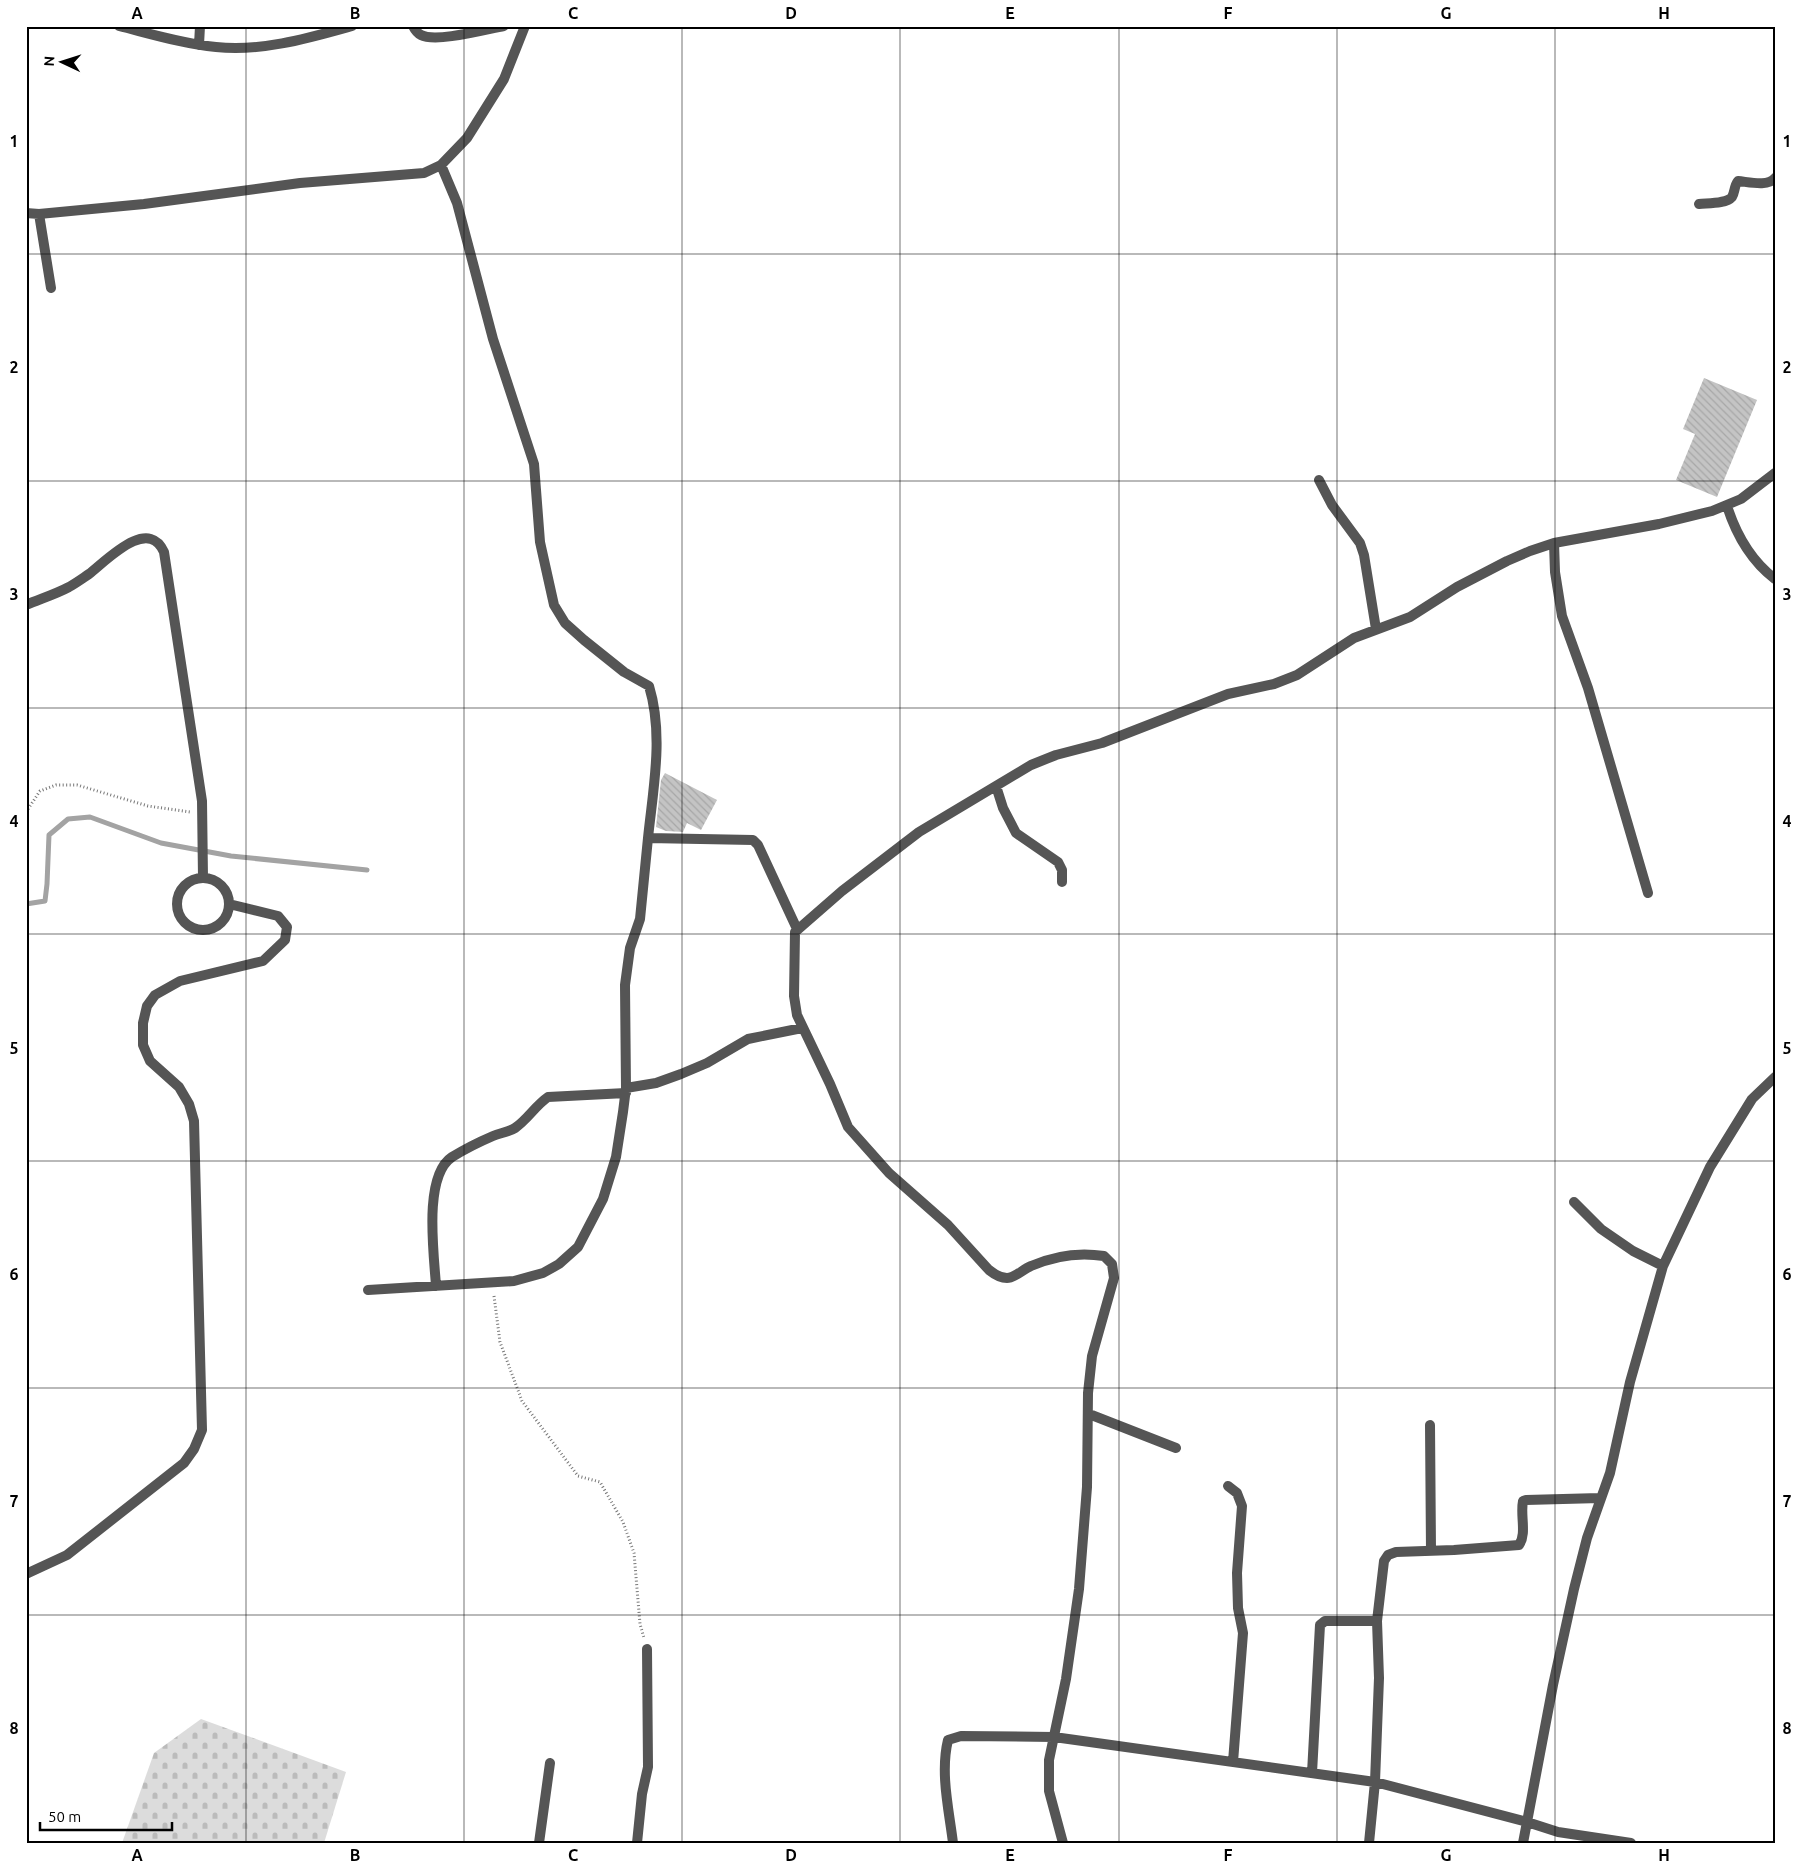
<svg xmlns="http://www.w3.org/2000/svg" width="1801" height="1869" viewBox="0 0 1801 1869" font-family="Ubuntu,sans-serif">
	<defs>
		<pattern id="cemetery-stones" width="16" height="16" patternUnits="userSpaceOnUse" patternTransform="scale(1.25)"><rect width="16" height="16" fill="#dcdcdc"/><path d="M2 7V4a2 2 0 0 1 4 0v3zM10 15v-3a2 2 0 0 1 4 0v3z" fill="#bbb"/></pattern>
		<pattern id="building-back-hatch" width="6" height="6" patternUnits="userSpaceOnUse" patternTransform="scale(1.25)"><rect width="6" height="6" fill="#c4c4c4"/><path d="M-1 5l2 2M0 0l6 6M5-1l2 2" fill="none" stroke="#a7a7a7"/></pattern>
	</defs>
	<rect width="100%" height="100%" fill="#fff"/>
	<path fill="url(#cemetery-stones)" d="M201,1719l145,53 -22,71h-202l32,-90z"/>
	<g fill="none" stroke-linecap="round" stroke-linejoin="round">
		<path stroke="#a3a3a3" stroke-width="5" d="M26,904l19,-3 2,-17 2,-49 19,-16 22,-2 71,26 70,13 136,14"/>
	</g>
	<path fill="url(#building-back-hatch)" d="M1704,378l53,22 -40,97 -41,-17 19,-46 -12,-5z
		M665,773l52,27 -16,30 -14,-7 -4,9 -17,-1 -10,-4 5,-47z"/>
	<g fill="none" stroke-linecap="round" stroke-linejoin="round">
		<path stroke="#777" stroke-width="3" stroke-dasharray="1 2.5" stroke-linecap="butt" d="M26,812l14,-21 16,-6h21l71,21 42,6
			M494,1296l6,46 22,59 56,75 22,6 23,40 11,31 6,71 4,14"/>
		<path stroke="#555" stroke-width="10" d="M26,605c14,-6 30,-11 43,-18 7,-4 14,-9 20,-13 17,-13 59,-58 75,-22l38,249 1,77
			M177 904a26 26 0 1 1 52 0a26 26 0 1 1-52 0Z
			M26,1574l41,-19 117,-92 10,-14 8,-19 -8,-309 -5,-17 -10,-17 -29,-26 -7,-16v-22l4,-17 8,-11 25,-14 83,-20 22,-21 2,-13 -9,-11 -49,-12"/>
		<path stroke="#555" stroke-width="10" d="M119,26c32,8 65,18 97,21 46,5 93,-9 136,-21
			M413,26c2,4 4,7 8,9 15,8 66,-6 83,-9
			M199,45l1,-19
			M441,165l16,38 36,136 41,125 6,78 14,63 11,18 19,17 40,32 25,14c15,49 4,103 -1,152l105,2 5,5 39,84
			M1699,204c9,-1 27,0 33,-7 3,-5 2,-11 6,-16 11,1 30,6 37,-3
			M26,213l13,1 105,-10 156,-21 124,-10 17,-8 26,-27 37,-59 21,-53
			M39,214l12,74
			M1319,480l13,25 28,38 4,12 12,74
			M1727,506c9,28 23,54 48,73
			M1554,543l1,29 7,44 26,72 60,205
			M996,786l7,22 13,25 42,29 4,8v12
			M626,1088l30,-5 25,-9 26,-11 41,-24 54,-11
			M1574,1202l27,27 32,22 30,15
			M436,1286c-2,-32 -13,-110 16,-129 13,-8 27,-15 41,-21 7,-3 16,-4 22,-8 13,-9 20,-22 33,-31l78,-4
			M368,1290l146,-9 29,-8 16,-9 19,-17 25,-48 13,-42 7,-45 3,-24 -1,-103 5,-37 10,-29 8,-81
			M1089,1414l87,34
			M1430,1425l1,126
			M1228,1486l9,7 5,13 -5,67 1,35 5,25 -10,129
			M1312,1773l8,-148 5,-4h52l7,-60 4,-6 8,-3 58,-2 65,-5c8,-11 1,-30 4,-44l3,-1 74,-2
			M539,1843l11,-80
			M637,1843l5,-49 6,-27 -1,-118
			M953,1843c-4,-33 -13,-70 -5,-103l13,-4 93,1 321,45 152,40 31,10 73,11
			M1063,1843l-14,-52v-31l17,-81 13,-90 8,-102 1,-94 4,-37 22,-78 -2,-14 -8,-8c-25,-4 -50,0 -73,10 -8,3 -16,12 -24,12 -7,0 -13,-4 -18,-8l-41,-45 -59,-52 -41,-46 -18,-43 -33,-69 -3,-19 1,-64 47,-41 77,-59 112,-67 25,-10 46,-12 126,-49 46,-10 23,-9 57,-37 56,-21 47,-30 50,-26 23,-10 24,-8 105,-19 53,-13 29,-12 34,-26
			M1369,1843l6,-61 4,-104 -2,-57
			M1523,1843l30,-158 21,-96 13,-51 23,-65 20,-91 33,-116 47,-99 42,-68 23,-22"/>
	</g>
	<path fill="none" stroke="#000" stroke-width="1" stroke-opacity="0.55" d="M246,26v1817M464,26v1817M682,26v1817M900,26v1817M1119,26v1817M1337,26v1817M1555,26v1817M26,254h1749M26,481h1749M26,708h1749M26,934h1749M26,1161h1749M26,1388h1749M26,1615h1749"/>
	<rect width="1801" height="1869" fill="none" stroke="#ffffff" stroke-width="55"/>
	<g transform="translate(62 62) rotate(274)" stroke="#ffffff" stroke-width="4" paint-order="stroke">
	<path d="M0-4L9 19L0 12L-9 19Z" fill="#000000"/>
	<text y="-8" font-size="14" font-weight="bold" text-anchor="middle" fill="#000000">N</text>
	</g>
	<path d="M40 1822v8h132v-8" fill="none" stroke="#000000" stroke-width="2.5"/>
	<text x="48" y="1822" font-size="15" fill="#000000" stroke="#ffffff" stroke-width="4" paint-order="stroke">50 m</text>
	<rect x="28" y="28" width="1746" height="1814" fill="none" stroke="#000" stroke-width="2"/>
	<g font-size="16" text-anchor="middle" font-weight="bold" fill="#000">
		<text x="137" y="19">A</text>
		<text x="355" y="19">B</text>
		<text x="573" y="19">C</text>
		<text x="791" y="19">D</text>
		<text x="1010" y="19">E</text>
		<text x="1228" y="19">F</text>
		<text x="1446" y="19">G</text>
		<text x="1664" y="19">H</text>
		<text x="14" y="147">1</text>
		<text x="1787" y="147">1</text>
		<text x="14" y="373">2</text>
		<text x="1787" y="373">2</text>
		<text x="14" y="600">3</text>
		<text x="1787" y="600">3</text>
		<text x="14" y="827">4</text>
		<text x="1787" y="827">4</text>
		<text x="14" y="1054">5</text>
		<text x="1787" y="1054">5</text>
		<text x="14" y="1280">6</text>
		<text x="1787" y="1280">6</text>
		<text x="14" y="1507">7</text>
		<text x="1787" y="1507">7</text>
		<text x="14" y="1734">8</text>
		<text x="1787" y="1734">8</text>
		<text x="137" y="1861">A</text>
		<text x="355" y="1861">B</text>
		<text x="573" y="1861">C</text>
		<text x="791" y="1861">D</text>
		<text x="1010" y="1861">E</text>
		<text x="1228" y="1861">F</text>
		<text x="1446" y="1861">G</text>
		<text x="1664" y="1861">H</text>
	</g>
</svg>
